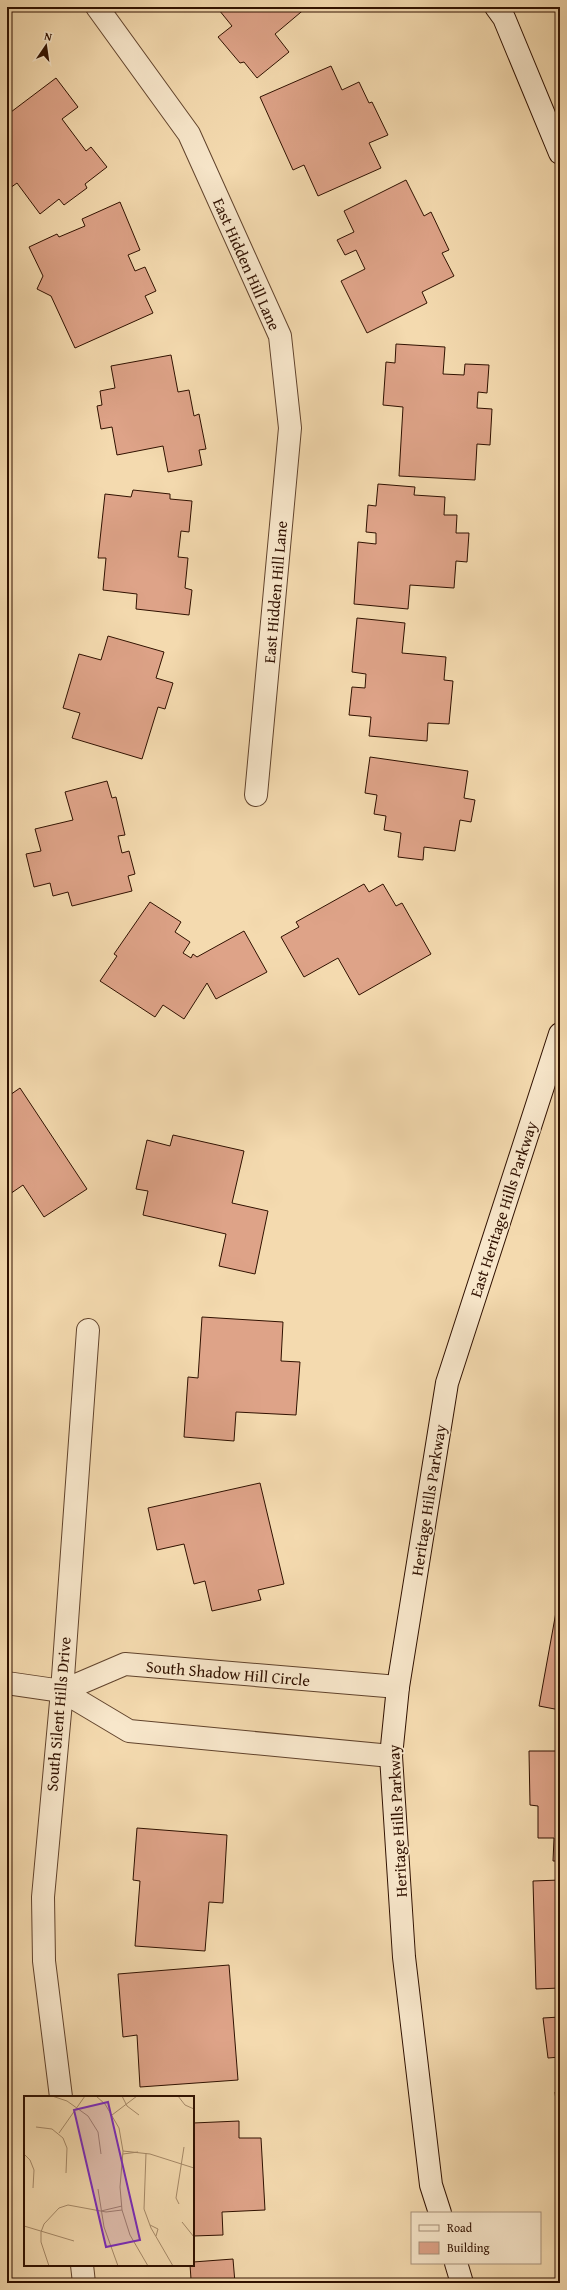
<svg xmlns="http://www.w3.org/2000/svg" width="567" height="2290" viewBox="0 0 567 2290" font-family="'Gentium Book Plus',serif">
	<rect width="100%" height="100%" fill="#f4daaf"/>
	<filter id="stains"><feTurbulence type="fractalNoise" baseFrequency=".005" numOctaves="4"/><feColorMatrix values="0 0 0 0 .2 0 0 0 0 .09 0 0 0 0 .02 0 0 0 .5 -.17"/></filter>
	<radialGradient id="worn" r=".72"><stop offset=".6" stop-color="#630" stop-opacity="0"/><stop offset="1" stop-color="#630" stop-opacity=".3"/></radialGradient>
	<path fill="#dea388" stroke="#301100" d="M222,7h85l-32,27 14,18 -32,26 -13,-16 -4,1 -22,-26 14,-11 -13,-16z
		M331,66l11,24 17,-8 10,21 3,-1 16,33 -19,8 12,25 -63,28 -14,-31 -11,5 -33,-73z
		M56,78l22,29 -16,12 24,32 5,-4 16,20 -22,17 2,4 -23,17 -5,-6 -19,15 -23,-31 -7,5 -3,-4v-69z
		M406,180l18,36 7,-4 18,38 -7,3 12,23 -32,16 5,11 -60,30 -26,-52 24,-12 -9,-19 -11,5 -8,-15 17,-8 -10,-21z
		M120,202l20,48 -12,5 7,16 10,-4 11,24 -11,5 8,17 -78,35 -24,-52 -14,-7 6,-13 -14,-29 28,-13 2,3 26,-11 -3,-7z
		M396,344l49,3 -2,27 21,1 1,-11 24,1 -2,28 -9,-1 -1,16 15,1 -2,36 -13,-1 -2,36 -76,-4 4,-69 -20,-2 3,-43 9,1z
		M171,355l7,37 11,-2 5,26 5,-2 7,35 -7,1 3,15 -34,7 -5,-26 -46,9 -5,-28 -11,2 -4,-23 5,-1 -2,-14 15,-3 -4,-22z
		M378,484l37,3 -1,8 31,2 -1,18h13l-1,18h13l-2,29 -11,-1 -2,27 -44,-3 -2,24 -54,-5 4,-62 18,2v-11l-10,-1 2,-27 8,1z
		M133,490l37,4v5l22,2 -3,31 -8,-1 -3,26 10,1 -3,30 7,2 -3,25 -53,-6 1,-15 -34,-4 3,-32h-8l7,-64 26,3z
		M357,618l48,5 -3,30 44,4 -2,23 9,1 -4,43 -21,-1 -1,18 -58,-5 2,-19 -22,-2 3,-28 13,1 1,-14 -14,-2z
		M108,636l56,16 -8,26 17,5 -8,26 -7,-2 -16,52 -70,-21 8,-25 -17,-5 16,-54 22,6z
		M370,757l98,14 -4,27 11,2 -4,22 -11,-2 -5,31 -31,-4 -1,13 -25,-3 3,-24 -17,-3 2,-14 -12,-2 3,-19 -12,-2z
		M107,781l5,17 4,-1 9,38 -7,1 4,17 7,-2 6,23 -7,2 4,15 -60,15 -4,-14 -15,4 -3,-13 -16,4 -8,-33 15,-3 -6,-22 38,-9 -8,-28z
		M364,884l5,8 14,-8 13,22 6,-3 29,51 -72,41 -21,-37 -34,19 -23,-40 18,-10 -3,-5z
		M150,902l31,20 -6,10 15,10 -7,11 8,5 2,-4 4,3 47,-26 23,41 -51,27 -9,-16 -23,36 -21,-14 -8,12 -55,-36 17,-25 -3,-2z
		M20,1088l67,101 -43,28 -21,-32 -16,11v-99z
		M173,1135l71,16 -12,52 36,8 -13,63 -36,-8 7,-32 -83,-19 5,-24 -12,-2 11,-49 23,6z
		M202,1317l81,5 -2,39 19,1 -4,53 -60,-3 -2,29 -50,-4 4,-60 10,1z
		M260,1483l24,101 -26,6 3,10 -49,11 -7,-30 -11,3 -10,-40 -27,6 -9,-42z
		M558,1601h2v109l-21,-4z
		M529,1751h31v110h-7l1,-23h-16v-32l-8,-1z
		M137,1828l90,7 -4,68 -14,-1 -4,49 -70,-5 5,-65 -7,-1z
		M560,1880v108l-24,1 -3,-108z
		M229,1965l9,115 -98,7 -3,-52 -14,2 -5,-63z
		M560,2017v40l-12,1 -5,-40z
		M555,2092h5v35h-1z
		M239,2121v17h22l4,72 -43,2 1,23 -30,1v-113z
		M233,2259l2,24h-80l36,-4 -1,-14h3v-3z"/>
	<g fill="none" stroke-linecap="round" stroke-linejoin="round">
		<g stroke="#61432c" stroke-width="24">
			<path id="street" d="M97,7l92,127 91,202 10,92 -34,367
				M7,1683l55,8 67,40 262,25
				M62,1691l63,-27 273,23
				M61,2097l-17,-136 -1,-64 19,-206 26,-361
				M82,2265l2,18"/>
		</g>
		<g stroke="#301100" stroke-width="24">
			<path id="secondary" d="M496,7l8,11 56,135
				M440,2213l-9,-28 -27,-228 -13,-201 7,-69 49,-304 113,-349
				M456,2263l6,20"/>
		</g>
		<use href="#street" stroke="#f8e7cb" stroke-width="22"/>
		<use href="#secondary" stroke="#f8e7cb" stroke-width="22"/>
	</g>
	<g text-anchor="middle" stroke-width="3.5" stroke-linejoin="round" paint-order="stroke">
		<g font-size="16" fill="#301100" stroke="#f8e7cb">
			<text transform="translate(247 264) rotate(66)" y="6">East Hidden Hill Lane</text>
			<text transform="translate(275 592) rotate(-85)" y="6">East Hidden Hill Lane</text>
			<text transform="translate(503 1209) rotate(-72)" y="6">East Heritage Hills Parkway</text>
			<text transform="translate(428 1500) rotate(-81)" y="6">Heritage Hills Parkway</text>
			<text transform="translate(228 1673) rotate(5)" y="6">South Shadow Hill Circle</text>
			<text transform="translate(58 1714) rotate(-85)" y="6">South Silent Hills Drive</text>
			<text transform="translate(397 1821) rotate(-93)" y="6">Heritage Hills Parkway</text>
		</g>
	</g>
	<g transform="translate(24 2096)">
		<rect width="170" height="170" fill="#f4daaf"/>
		<path fill="none" stroke="#a68a69" stroke-width="1" d="M28,0l15,5 21,15 10,16 3,22M72,0l9,8 14,24 4,23 -3,36 2,23 8,25 18,31M98,0l5,10 12,9M154,0l7,9 9,4M88,19l25,-19M12,31l16,2 11,9 4,10 -1,25M35,37l26,-37M99,55l27,3 44,14M122,57l-2,56 7,19 22,38M0,58l6,6 4,10 -1,18M99,58l15,-2M74,93l6,38 14,39M155,108l-3,-6 8,-51M77,115l21,-5M158,126l12,15M126,129l8,4 -2,7M0,130l50,15M25,170l-8,-24v-10l3,-8 15,-16 9,-3 38,7 16,-2"/>
		<path fill="#7b2cbf" fill-opacity="0.15" stroke="#7b2cbf" stroke-width="2" d="M84,6l32,138 -34,7 -32,-137z"/>
		<rect width="170" height="170" fill="none" stroke="#301100" stroke-width="2"/>
	</g>
	<rect width="567" height="2290" fill="none" stroke="#f4daaf" stroke-width="24"/>
	<rect x="8" y="8" width="551" height="2274" fill="none" stroke="#301100" stroke-width="2"/>
	<rect x="12" y="12" width="543" height="2266" fill="none" stroke="#301100"/>
	<rect x="411" y="2212" width="130" height="52" fill="#f8e7cb" stroke="#a8917a"/>
	<rect x="419" y="2225" width="20" height="6" fill="#f8e7cb" stroke="#a8917a"/>
	<text x="447" y="2232" font-size="12" fill="#301100">Road</text>
	<rect x="419" y="2242" width="20" height="12" fill="#dea388" stroke="#a8917a"/>
	<text x="447" y="2252" font-size="12" fill="#301100">Building</text>
	<g transform="translate(46 46) rotate(13)" stroke="#f8e7cb" stroke-width="3" paint-order="stroke">
	<path d="M0-3L7 15L0 10L-7 15Z" fill="#301100"/>
	<text y="-6" font-size="11" font-weight="bold" text-anchor="middle" fill="#301100">N</text>
	</g>
	<rect width="100%" height="100%" filter="url(#stains)"/>
	<rect width="100%" height="100%" fill="url(#worn)"/>
</svg>
